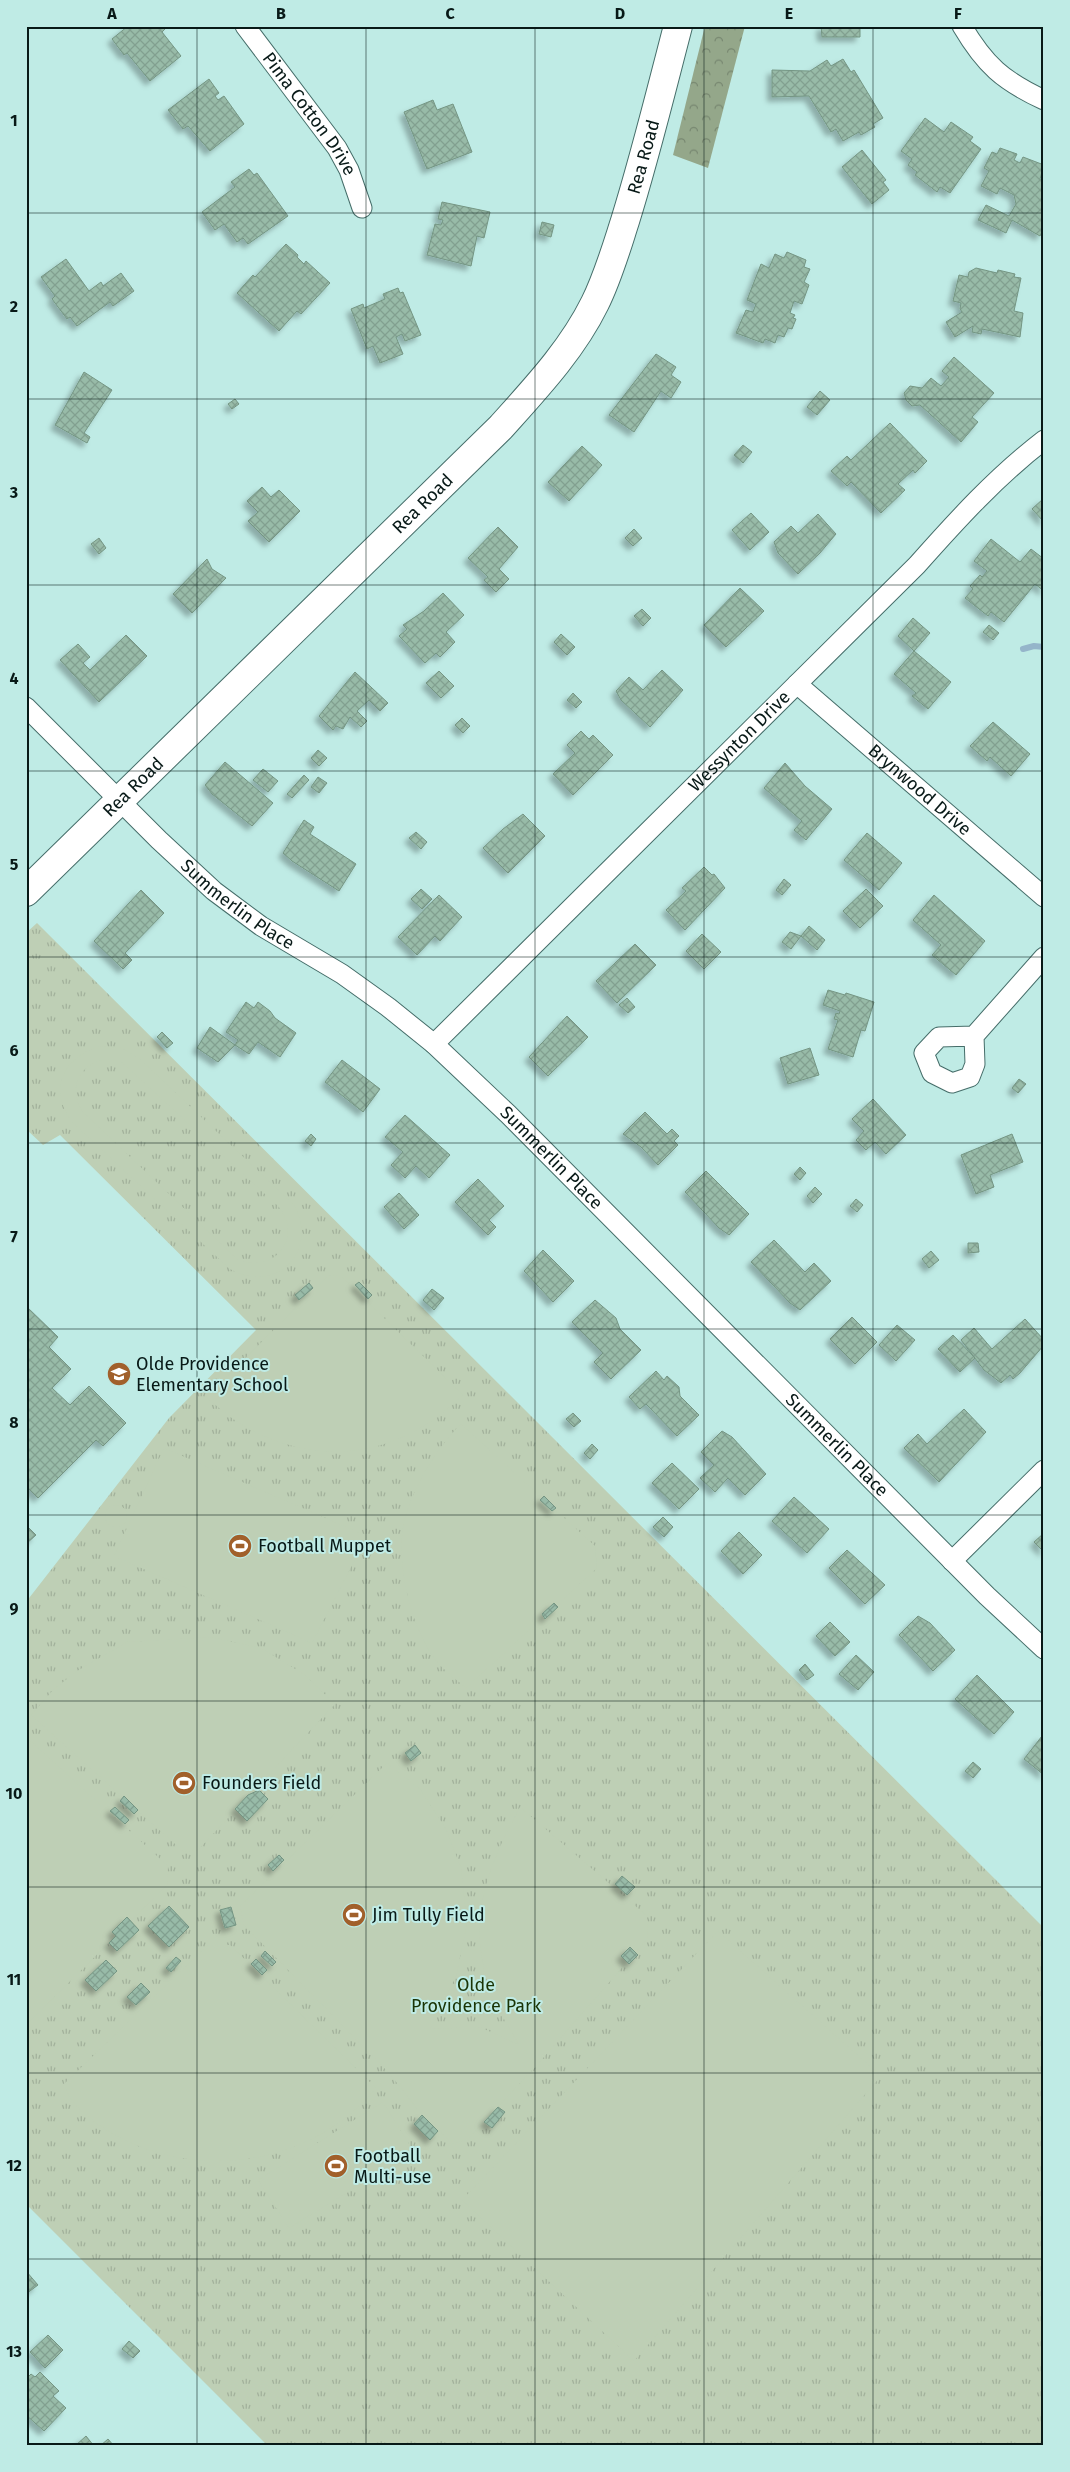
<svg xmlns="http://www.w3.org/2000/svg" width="1070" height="2472" viewBox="0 0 1070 2472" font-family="'Fira Sans',sans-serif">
	<defs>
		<pattern id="grass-tufts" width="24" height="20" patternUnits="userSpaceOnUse" patternTransform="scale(1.25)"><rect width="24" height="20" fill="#becfb5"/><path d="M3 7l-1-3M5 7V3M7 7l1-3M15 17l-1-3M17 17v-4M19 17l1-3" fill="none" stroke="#a2b19b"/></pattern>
		<pattern id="forest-crowns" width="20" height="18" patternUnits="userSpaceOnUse" patternTransform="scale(1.25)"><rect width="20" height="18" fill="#94a78a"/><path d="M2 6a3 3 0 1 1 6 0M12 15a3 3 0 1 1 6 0" fill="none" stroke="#778770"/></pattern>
		<pattern id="building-cross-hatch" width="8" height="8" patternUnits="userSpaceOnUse" patternTransform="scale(1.25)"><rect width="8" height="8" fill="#98bba8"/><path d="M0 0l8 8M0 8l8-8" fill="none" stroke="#82a090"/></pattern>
		<filter id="shadow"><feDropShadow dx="-4.5" dy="4.5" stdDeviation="2.5" flood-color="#0004"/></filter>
	</defs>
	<rect width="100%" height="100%" fill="#bfebe5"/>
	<path fill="url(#grass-tufts)" d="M37,923l1007,1005v518h-776l-242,-242v-602l143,-184 87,-88 -196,-195 -17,10 -17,-16v-196z"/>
	<path fill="url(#forest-crowns)" d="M705,26h40l-37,142 -35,-13z"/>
	<path fill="#becfb5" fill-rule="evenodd" d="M101,1046l21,2 18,11 153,145c28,45 -17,92 -63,65l-158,-147c-24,-32 -9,-66 29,-76zM106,1059l15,3 6,5 151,139c26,31 -3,68 -40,54l-156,-149c-14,-23 -3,-47 24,-52z
		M329,1275l12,1 122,119c-64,63 -146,75 -224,28 -11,-7 -22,-17 -33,-26z
		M461,1424l134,122 2,22 -131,120c-9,-8 -20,-16 -28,-25 -27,-33 -44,-103 -33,-145 10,-34 31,-69 56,-94z
		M164,1448l203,88 -55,107 -198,-87z
		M105 1516a11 11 0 1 1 22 0a11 11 0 1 1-22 0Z
		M211,1637l50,11 44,27 30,29 -137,146 -14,2 -153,-137 22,-25 24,-19 50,-29z
		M26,1737l142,129 -1,19 -138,137 -3,-4z
		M387,1763l33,26 26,40 15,39 6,56 -11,52 -26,53 50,-2 39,18c-9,-16 -20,-33 -27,-50 -27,-71 -6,-125 28,-188l127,109 1,22 -111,127 -69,74 -15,5 -31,-29 -32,-41 -146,-149 -4,-19z
		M718,1931l163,145 -247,285 -172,-161z
		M208,1945h22l146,143c-64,78 -180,95 -266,44 -18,-11 -40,-27 -46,-48z
		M383,2102l31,50 -125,76 -31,-48z"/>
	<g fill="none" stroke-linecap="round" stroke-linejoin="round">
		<path stroke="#95b5ca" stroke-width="6" d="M1023,649l11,-3 10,1"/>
	</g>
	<path fill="url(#building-cross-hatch)" stroke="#749583" filter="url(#shadow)" d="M128,26h37l1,2 -4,4 19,24 -31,25 -23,-28 -3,2 -12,-16z
		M821,26h39v11h-38z
		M843,59l8,13 3,-2 29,48 -10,6 2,3 -14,8 -2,-3 -16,9 -7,-12 -5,3 -22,-36 -37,1v-27l38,1 17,-11 4,6z
		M209,79l10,14 -4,3 3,4 6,-4 20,28 -34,27 -22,-25 -5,3 -15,-19z
		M433,100l4,10 16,-6 19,48 -45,17 -23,-57z
		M925,118l19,14 7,-10 22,15 -3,4 11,8 -31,44 -10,-6 -3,5 -22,-17 2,-3 -9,-7 4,-6 -11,-8z
		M1000,148l17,6 -3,6 6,3 3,-6 21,8 -4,14 4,2v47l-4,8 -28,-16 -6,13 -28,-13 8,-15 23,11 7,-12 -2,-9 -14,-7 -3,6 -16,-8 8,-15 -5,-3 8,-16 5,2z
		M862,150l24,30 -3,2 6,8 -17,14 -30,-37z
		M249,169l5,6 3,-2 31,43 -40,28 -5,-6 -6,4 -13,-18 -9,6 -13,-18 33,-25 -4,-5z
		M442,202l48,10 -6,26 -7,-2 -6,30 -44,-11 8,-31 6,1 2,-5 -5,-1z
		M542,222l12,3 -3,12 -12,-3z
		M286,244l12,11 -1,2 7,7 2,-3 24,22 -29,31 -4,-3 -18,20 -42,-38 16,-18 2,2z
		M787,252l19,8 -2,7 6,2 -6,13 5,3 -7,19 -8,-3 -4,12 5,2 -2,3 3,1 -4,10 -4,-1 -4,9 -6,-2 -3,8 -10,-4 -2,4 -27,-10 10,-23 7,2 3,-8 -9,-4 14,-36 8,4 6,-14 9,4z
		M66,259l23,32 12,-9 2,4 18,-13 13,18 -21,15 -3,-4 -33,24 -7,-9 -3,2 -15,-20 3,-3 -14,-19z
		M976,268l21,5 1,-3 17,4 -1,3 7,1 -7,33 9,2 -3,24 -38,-8 -1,5 -9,-2 1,-6 -18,11 -9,-15 16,-10 -2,-3 1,-6 -8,-2 6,-26 9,2 1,-5z
		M398,288l2,5 3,-1 18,43 -16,6 -3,-7 -6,3 7,17 -23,9 -7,-17 -6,3 -16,-40 12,-5 1,4 21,-9 -2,-5z
		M656,354l20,13 -5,8 10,7 -10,16 -10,-7 -27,41 -25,-17z
		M954,357l40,36 -22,24 6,5 -17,20 -41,-37 -8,1 -6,-6 -2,-7 6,-7 12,2 9,-10 10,8 8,-9 -7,-6z
		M84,372l28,18 -28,43 6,4 -3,6 -32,-18z
		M820,391l10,9 -13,15 -10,-8z
		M235,399l4,5 -7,5 -4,-5z
		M890,423l37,38 -12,12 -2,-3 -15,14 7,6 -24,23 -30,-31 -4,4 -16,-15 16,-15 4,4z
		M743,445l9,7 -9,11 -9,-8z
		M582,446l20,19 -33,36 -21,-19z
		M262,487l9,10 8,-7 21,21 -31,31 -21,-21 10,-9 -11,-11z
		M1044,498v24l-12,-13z
		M751,513l18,19 -19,18 -18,-20z
		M818,514l18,20 -16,19 -22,21 -20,-21 -4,-11 17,-16 7,7z
		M498,527l20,20 -19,22 10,10 -13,13 -12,-12 4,-3 -20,-19z
		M634,529l8,9 -9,8 -8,-8z
		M99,538l7,10 -7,6 -8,-10z
		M991,539l29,23 11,-13 13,10v32l-9,-7 -31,38 -13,-10 -3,4 -23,-18 8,-9 -3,-3 10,-11 2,2 5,-6 -13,-10z
		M207,559l5,10 14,9 -34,35 -19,-19z
		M740,588l24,23 -38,36 -22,-22z
		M443,593l21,22 -18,17 9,10 -15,15 -4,-4 -11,10 -26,-27 8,-7 -4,-4 21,-14z
		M642,609l9,9 -8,8 -9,-10z
		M913,618l17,15 -16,18 -16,-15z
		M989,625l10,8 -6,7 -10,-8z
		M561,634l14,13 -8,8 -13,-13z
		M126,635l21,21 -48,46 -39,-42 18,-16 12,13 -7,6 7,7z
		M914,651l37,31 -23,27 -16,-13 4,-3 -22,-19z
		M662,670l21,20 -33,37 -29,-27 -5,-9 13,-14 14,13z
		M439,671l15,15 -13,12 -15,-15z
		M355,672l33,31 -8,8 -11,-11 -12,11 10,10 -6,6 -11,-10 -7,12 -7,-3 -3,4 -14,-14z
		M573,693l9,9 -6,6 -9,-8z
		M462,718l8,8 -7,7 -8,-8z
		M993,722l37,32 -19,22 -21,-19 -3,4 -17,-15z
		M581,731l8,8 4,-4 20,20 -40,40 -20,-21 22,-21 -8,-8z
		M318,750l9,8 -8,8 -8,-8z
		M225,762l48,41 -21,23 -40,-32 -7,-9z
		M785,763l20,23 27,23 -26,31 -12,-10 8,-9 -38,-33z
		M263,769l15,12 -10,11 -15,-12z
		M304,775l5,5 -17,18 -5,-4z
		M318,777l9,6 -8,10 -8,-6z
		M523,814l22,22 -37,37 -25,-25 20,-19z
		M304,820l10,7 -4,7 46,30 -17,27 -47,-30 -9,-8z
		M416,832l11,10 -6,7 -12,-11z
		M867,833l35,30 -23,27 -35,-30z
		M704,867l8,8 2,-1 11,14 -40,42 -19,-20 20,-19 -4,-3z
		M784,879l7,6 -9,10 -6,-5z
		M421,889l11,10 -10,10 -11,-10z
		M866,889l17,17 -23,22 -17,-17z
		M141,890l23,23 -39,40 7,7 -9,9 -29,-28z
		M439,895l23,22 -22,24 -5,-5 -18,19 -19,-18z
		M934,895l51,46 -29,34 -24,-20 9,-10 -28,-25z
		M809,926l16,14 -8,10 -16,-14z
		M790,932l11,4 -10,13 -9,-7z
		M702,934l19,18 -17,17 -18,-18z
		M635,944l21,21 -39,38 -21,-22z
		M828,990l17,5 1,-2 28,9 -9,29 -4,-1 -8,27 -25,-8 10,-29 -4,-1 2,-6 3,1 1,-3 -17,-6z
		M627,998l8,9 -7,6 -9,-8z
		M246,1002l8,6 4,-6 12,9 5,7 21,15 -16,24 -22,-15 -9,12 -14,-9 3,-5 -12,-8z
		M567,1016l21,21 -40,39 -19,-19z
		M210,1027l25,18 -17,17 -21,-14z
		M162,1032l11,11 -6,5 -10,-11z
		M810,1048l9,27 -31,9 -8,-26z
		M342,1060l38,29 -17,23 -38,-30z
		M1019,1079l7,5 -8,9 -6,-5z
		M873,1099l33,36 -20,19 -11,-12 -9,8 -10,-10 8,-9 -12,-12z
		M645,1112l22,22 5,-5 7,7 -5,5 4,4 -20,20 -17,-18 -18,-13z
		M405,1115l45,40 -21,23 -13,-12 -11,12 -14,-13 12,-13 -18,-15z
		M311,1134l5,5 -5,7 -6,-5z
		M1012,1134l11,28 -33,13 4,12 -18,7 -15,-39z
		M800,1167l6,6 -6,7 -6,-6z
		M706,1171l43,43 -20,21 -10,-7 -34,-36z
		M478,1179l26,27 -15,14 7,7 -8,8 -33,-33z
		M815,1187l7,7 -9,9 -6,-7z
		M399,1193l20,22 -15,14 -20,-22z
		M856,1199l7,6 -6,7 -7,-6z
		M774,1240l31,32 9,-9 17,18 -31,29 -10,-7 -39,-41z
		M968,1243h10l1,9 -11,1z
		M543,1250l31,31 -21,21 -29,-31z
		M931,1251l8,9 -10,8 -7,-9z
		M359,1282l13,13 -4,4 -13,-14z
		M309,1283l4,5 -14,12 -4,-5z
		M432,1289l12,9 -10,12 -11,-10z
		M595,1300l21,18 4,11 21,21 -30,29 -17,-17 9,-9 -31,-31z
		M26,1306l32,31 -9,10 22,22 -19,19 18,17 19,-19 37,37 -23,23 -7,-6 -58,58 -12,-12z
		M852,1317l25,25 -22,22 -25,-25z
		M1025,1319l19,21v5l-24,28 -7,6 -3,-4 -9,8 -17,-13 -23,-30 13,-12 18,21z
		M897,1325l18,15 -19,21 -17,-16z
		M953,1335l22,23 -15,14 -22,-23z
		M656,1371l8,9 3,-4 12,11 1,9 19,19 -22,21 -31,-32 -6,5 -11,-12z
		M964,1409l22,23 -47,50 -35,-34 14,-14 9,10z
		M573,1413l8,8 -7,6 -8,-8z
		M722,1431l10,6 34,37 -21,21 -17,-17 -13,14 -15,-14 14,-13 -13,-13z
		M592,1444l6,6 -8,9 -6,-6z
		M672,1463l27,26 -20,20 -27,-26z
		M544,1496l12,12 -4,3 -12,-11z
		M794,1497l35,32 -22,24 -35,-32z
		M663,1517l10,10 -9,10 -11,-10z
		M26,1525l10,10 -10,9z
		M739,1532l23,23 -19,19 -22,-23z
		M1044,1533v19l-10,-10z
		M847,1550l38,35 -20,19 -36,-36z
		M554,1603l4,4 -13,12 -3,-5z
		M918,1616l12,7 25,27 -22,21 -34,-36z
		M830,1622l20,20 -15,14 -19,-20z
		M856,1655l18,17 -16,18 -19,-16z
		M805,1664l9,11 -7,5 -8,-10z
		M977,1675l37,37 -20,22 -39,-35z
		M1042,1736l2,2v37l-20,-16z
		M415,1745l6,8 -10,8 -6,-8z
		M973,1762l8,7 -8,9 -8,-7z
		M259,1790l9,9 -21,22 -12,-12 13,-14z
		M124,1796l14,14 -4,4 -14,-13z
		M115,1807l14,13 -4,4 -15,-13z
		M279,1855l5,5 -11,11 -5,-6z
		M622,1876l13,11 -8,8 -12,-11z
		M169,1906l20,21 -20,20 -21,-21z
		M231,1907l5,18 -11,3 -5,-18z
		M127,1917l12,13 -22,21 -8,-8 7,-7 -4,-4z
		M630,1947l8,8 -9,9 -8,-8z
		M265,1951l11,11 -4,4 -11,-10z
		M176,1957l5,4 -10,11 -5,-4z
		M256,1959l11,11 -5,5 -11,-11z
		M106,1960l11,11 -21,20 -11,-11z
		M141,1983l9,9 -14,13 -9,-8z
		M498,2107l7,5 -13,16 -8,-6z
		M422,2115l16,16 -8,9 -16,-16z
		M26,2271l12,14 -12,9z
		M48,2335l15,15 -18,18 -15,-16z
		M129,2341l11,10 -7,7 -11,-9z
		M40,2372l19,19 -6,5 13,12 -22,23 -18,-16v-36l5,-5 4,3z
		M86,2436l8,10h-19z
		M108,2439l6,7h-14z"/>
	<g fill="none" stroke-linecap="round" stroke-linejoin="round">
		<g stroke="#456d69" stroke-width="21">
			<g id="minor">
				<path id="s1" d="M245,26l92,122 12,22 13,38"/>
				<path d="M962,26c23,39 41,55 82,74"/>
				<path id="s2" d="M797,684l247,213"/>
				<path id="s3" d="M26,707l133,133 55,51 47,35 81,48 46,33 46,37 74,70 479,482 57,53"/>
				<path d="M974,1036l-35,1 -15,16 8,20 20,10 18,-6 5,-13 -1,-28 70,-79"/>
				<path id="s4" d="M434,1044l483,-479c40,-45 79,-88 127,-125"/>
				<path d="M952,1561l92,-91"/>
			</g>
		</g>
		<g stroke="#456d69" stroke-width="30">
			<g id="secondary">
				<path id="s5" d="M26,892l475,-465c34,-38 71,-77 94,-124 13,-26 21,-54 30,-82 20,-64 36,-130 53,-195"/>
			</g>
		</g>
		<use href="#minor" stroke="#fff" stroke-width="19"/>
		<use href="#secondary" stroke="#fff" stroke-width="28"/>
	</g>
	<path fill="none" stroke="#081917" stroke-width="1" stroke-opacity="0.55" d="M197,26v2420M366,26v2420M535,26v2420M704,26v2420M873,26v2420M26,213h1018M26,399h1018M26,585h1018M26,771h1018M26,957h1018M26,1143h1018M26,1329h1018M26,1515h1018M26,1701h1018M26,1887h1018M26,2073h1018M26,2259h1018"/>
	<defs>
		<g id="school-disc" transform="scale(1.25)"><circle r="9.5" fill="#a1602b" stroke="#bfebe5"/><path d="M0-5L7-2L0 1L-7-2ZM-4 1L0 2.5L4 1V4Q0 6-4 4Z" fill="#fff"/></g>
		<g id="stadium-disc" transform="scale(1.25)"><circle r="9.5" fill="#a1602b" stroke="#bfebe5"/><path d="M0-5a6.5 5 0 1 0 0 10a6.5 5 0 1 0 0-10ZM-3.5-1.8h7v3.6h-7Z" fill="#fff"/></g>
	</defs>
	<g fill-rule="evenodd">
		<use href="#school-disc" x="119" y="1374"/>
		<use href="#stadium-disc" x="240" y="1546"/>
		<use href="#stadium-disc" x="184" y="1783"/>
		<use href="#stadium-disc" x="354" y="1915"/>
		<use href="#stadium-disc" x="336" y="2166"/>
	</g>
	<g text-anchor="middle" stroke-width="4" stroke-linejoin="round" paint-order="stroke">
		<g font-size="18" fill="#081917" stroke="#bfebe5">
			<text dy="6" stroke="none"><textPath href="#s1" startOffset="109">Pima Cotton Drive</textPath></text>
			<text dy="6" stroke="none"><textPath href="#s5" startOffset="975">Rea Road</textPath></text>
			<text dy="6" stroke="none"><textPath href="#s5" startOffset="555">Rea Road</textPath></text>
			<text dy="6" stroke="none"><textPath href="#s4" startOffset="430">Wessynton Drive</textPath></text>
			<text dy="6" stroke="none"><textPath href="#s5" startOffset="150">Rea Road</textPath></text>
			<text dy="6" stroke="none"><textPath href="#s2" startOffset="162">Brynwood Drive</textPath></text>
			<text dy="6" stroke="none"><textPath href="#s3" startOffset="290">Summerlin Place</textPath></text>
			<text dy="6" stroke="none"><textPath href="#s3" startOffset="695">Summerlin Place</textPath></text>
			<text dy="6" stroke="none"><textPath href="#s3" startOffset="1100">Summerlin Place</textPath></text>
		</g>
		<g font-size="18" fill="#081917" stroke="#bfebe5" text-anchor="start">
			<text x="136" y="1370">Olde Providence<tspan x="136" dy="21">Elementary School</tspan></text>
			<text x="258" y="1552">Football Muppet</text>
			<text x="202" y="1789">Founders Field</text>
			<text x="372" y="1921">Jim Tully Field</text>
			<text x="354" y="2162">Football<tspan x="354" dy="21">Multi-use</tspan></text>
		</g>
		<g font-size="18" fill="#1a3406" stroke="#bfebe5">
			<text x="476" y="1991">Olde<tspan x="476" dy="21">Providence Park</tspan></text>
		</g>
	</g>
	<rect width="1070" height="2472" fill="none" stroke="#bfebe5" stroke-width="55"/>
	<rect x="28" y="28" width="1014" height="2416" fill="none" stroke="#081917" stroke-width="2"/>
	<g font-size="16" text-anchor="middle" font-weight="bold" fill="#081917">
		<text x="112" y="19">A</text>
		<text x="281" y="19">B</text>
		<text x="450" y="19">C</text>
		<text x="620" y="19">D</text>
		<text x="789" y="19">E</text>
		<text x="958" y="19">F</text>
		<text x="14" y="126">1</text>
		<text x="14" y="312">2</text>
		<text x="14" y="498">3</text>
		<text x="14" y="684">4</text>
		<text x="14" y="870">5</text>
		<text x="14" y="1056">6</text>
		<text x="14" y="1242">7</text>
		<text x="14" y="1428">8</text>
		<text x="14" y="1614">9</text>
		<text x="14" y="1799">10</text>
		<text x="14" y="1985">11</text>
		<text x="14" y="2171">12</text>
		<text x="14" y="2357">13</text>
	</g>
</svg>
